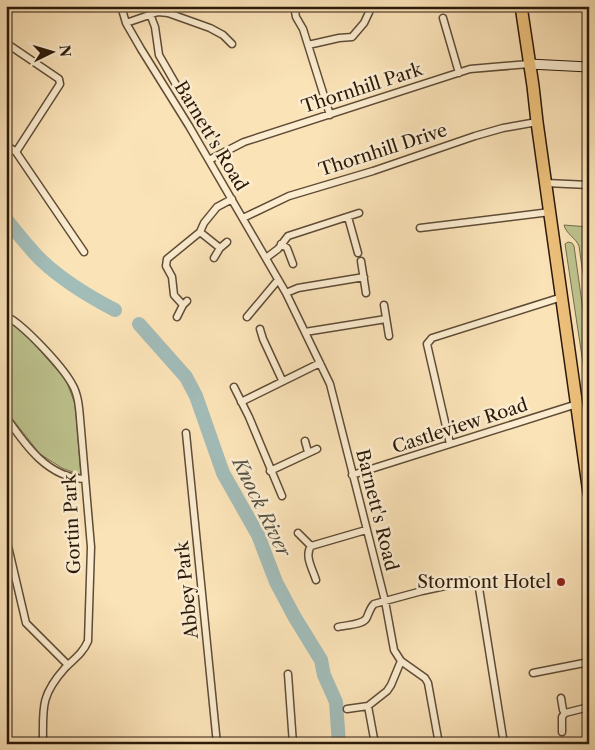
<svg xmlns="http://www.w3.org/2000/svg" width="595" height="750" viewBox="0 0 595 750" font-family="'Libre Caslon Text',serif">
	<rect width="100%" height="100%" fill="#fbe3b8"/>
	<filter id="stains"><feTurbulence type="fractalNoise" baseFrequency=".004" numOctaves="4"/><feColorMatrix values="0 0 0 0 .2 0 0 0 0 .09 0 0 0 0 .02 0 0 0 .5 -.17"/></filter>
	<radialGradient id="worn" r=".72"><stop offset=".6" stop-color="#630" stop-opacity="0"/><stop offset="1" stop-color="#630" stop-opacity=".3"/></radialGradient>
	<path fill="#bec48f" stroke="#746e4c" d="M564,225l25,2v88l-10,-69c-3,-8 -13,-12 -15,-21z
		M568,242l4,1 2,3 15,107v14l-5,3 -19,-126z
		M6,319l9,6 20,20 31,35 9,24 6,71 -19,-7 -22,-14 -34,-43z"/>
	<g fill="none" stroke-linecap="round" stroke-linejoin="round">
		<path stroke="#a2bcb8" stroke-width="14" d="M6,219c11,14 23,29 35,41 22,21 47,36 74,50
			M139,324l47,53 10,19 27,77 35,62 18,47 18,34 27,44 3,15 12,27 3,42"/>
		<g stroke="#5f4c36" stroke-width="9">
			<path id="street" d="M121,6l5,17 15,26 48,77 97,167 44,91 55,217 9,49 7,11 24,17 3,5 11,61
				M294,6l2,11 7,12 27,86
				M150,14l5,13 4,28 19,33 12,14
				M443,18l16,55
				M126,23l32,-11 10,1 42,15 13,7 9,9
				M6,43l53,36 1,5 -44,68
				M308,45l31,-7 13,-1 12,-14 8,-17
				M6,145l10,7 68,100
				M209,160l35,-18 226,-73 59,-5
				M546,183l43,2
				M348,217l10,36
				M243,218l46,-22 84,-25 102,-35 28,-8 34,-6
				M420,228l130,-16
				M200,232l20,16
				M281,244l6,4 6,16
				M214,258l6,-10 7,-6
				M266,258l12,-9 10,-13 71,-23
				M361,261l5,32
				M286,293l12,-5 66,-11
				M183,305l-9,-10 -2,-18 -6,-11 1,-7 33,-27 4,-9 13,-16 15,-8
				M384,305l5,31
				M6,316c18,9 56,50 66,68 6,10 7,22 8,34l11,129 -3,94c-5,12 -14,18 -23,27 -25,28 -22,40 -22,76
				M177,317l6,-12 4,-4
				M247,317l31,-37
				M260,329l3,10 19,41
				M305,332l81,-13
				M234,387l15,30 33,79
				M241,402l79,-39
				M6,417c19,28 42,61 79,62
				M186,433l31,311
				M305,441l3,11
				M450,444l-23,-100 5,-6 130,-41
				M270,471l47,-22
				M352,475l225,-71
				M298,533l13,13
				M7,542l19,81 42,42
				M316,580c-3,-10 -12,-24 -5,-34l55,-16
				M338,627c8,-2 23,-2 28,-8 3,-5 3,-10 8,-15l48,-13 46,-10 7,1 4,6 25,156
				M533,673l56,-11
				M288,674l5,70
				M561,698l2,12 2,3
				M368,706l7,38
				M347,709l21,-3 19,-15 4,-6 10,-24
				M562,732v-15l3,-4 24,-6"/>
		</g>
		<g stroke="#2b190a" stroke-width="11">
			<path id="secondary" d="M529,64l60,3"/>
		</g>
		<g stroke="#2b190a" stroke-width="14">
			<path id="highway" d="M521,6l12,80 4,36 52,371"/>
		</g>
		<use href="#street" stroke="#fcedd1" stroke-width="6"/>
		<use href="#secondary" stroke="#fcedd1" stroke-width="9"/>
		<use href="#highway" stroke="#eec27c" stroke-width="11"/>
	</g>
	<circle fill="#8f2418" stroke="#fcedd1" stroke-width="2" cx="561" cy="582" r="5"/>
	<g text-anchor="middle" stroke-width="5" stroke-linejoin="round" paint-order="stroke">
		<g font-size="18" fill="#2b190a" stroke="#fcedd1">
			<text transform="translate(362 88) rotate(-18)" y="6">Thornhill Park</text>
			<text transform="translate(211 136) rotate(59)" y="6">Barnett's Road</text>
			<text transform="translate(383 150) rotate(-18)" y="6">Thornhill Drive</text>
			<text transform="translate(460 426) rotate(-18)" y="6">Castleview Road</text>
			<text transform="translate(377 510) rotate(76)" y="6">Barnett's Road</text>
			<text transform="translate(72 524) rotate(-93)" y="6">Gortin Park</text>
			<text transform="translate(187 590) rotate(-96)" y="6">Abbey Park</text>
		</g>
		<g font-size="18" fill="#2b190a" stroke="#fcedd1" text-anchor="end">
			<text x="551" y="588">Stormont Hotel</text>
		</g>
		<g font-size="19" font-style="italic" fill="#555247" stroke="#fcedd1">
			<text transform="translate(262 507) rotate(64)" y="7">Knock River</text>
		</g>
	</g>
	<rect width="595" height="750" fill="none" stroke="#fbe3b8" stroke-width="25"/>
	<rect x="8" y="8" width="580" height="735" fill="none" stroke="#2b190a" stroke-width="2.5"/>
	<rect x="12" y="12" width="570" height="725" fill="none" stroke="#2b190a"/>
	<g transform="translate(52 52) rotate(85)" stroke="#fcedd1" stroke-width="4" paint-order="stroke">
	<path d="M0-4L9 19L0 12L-9 19Z" fill="#2b190a"/>
	<text y="-8" font-size="14" font-weight="bold" text-anchor="middle" fill="#2b190a">N</text>
	</g>
	<rect width="100%" height="100%" filter="url(#stains)"/>
	<rect width="100%" height="100%" fill="url(#worn)"/>
</svg>
